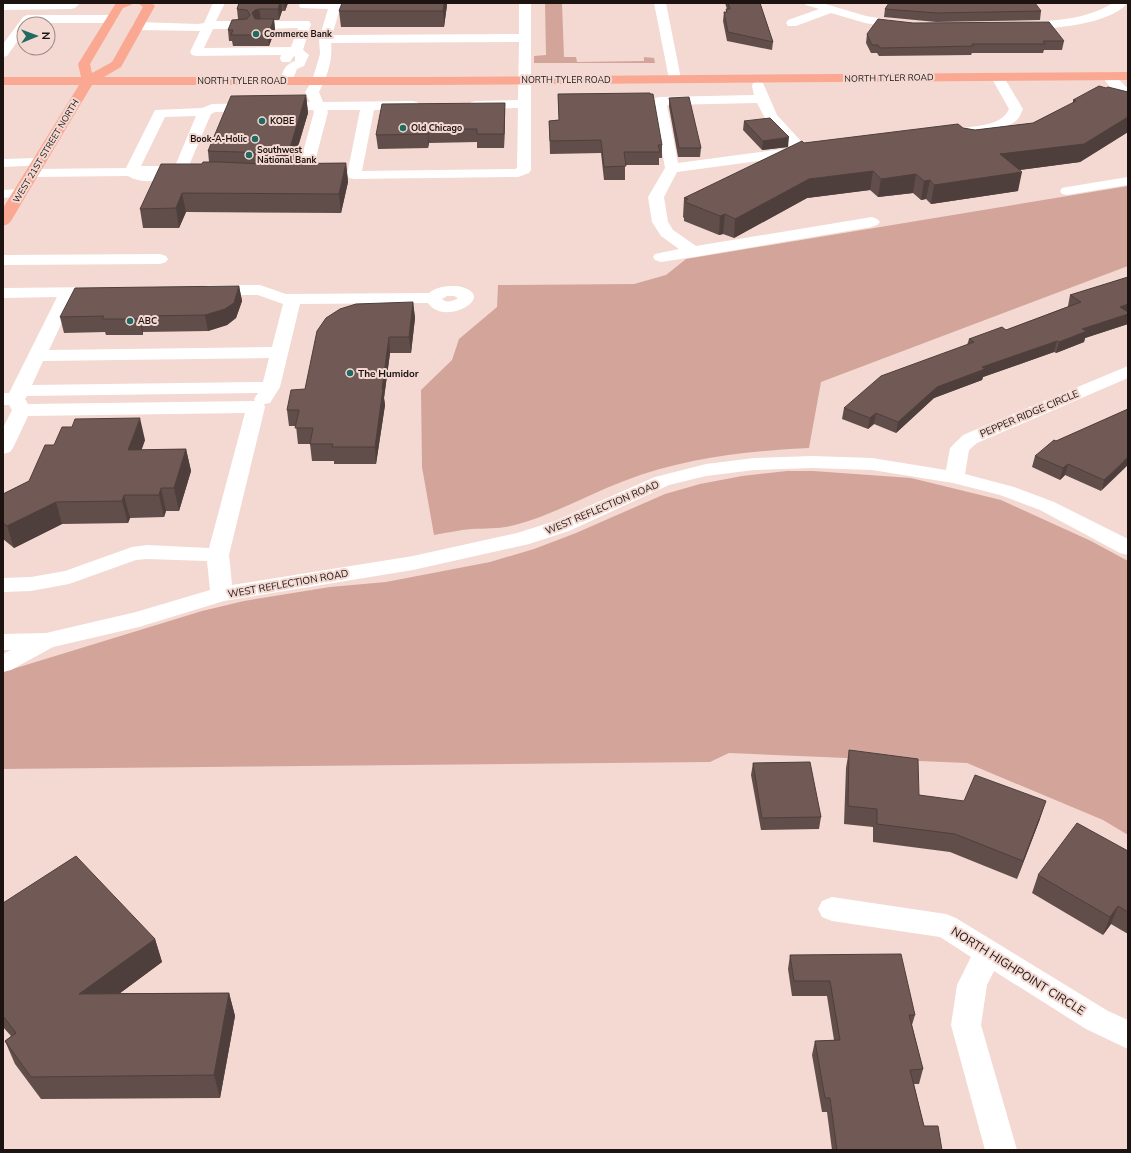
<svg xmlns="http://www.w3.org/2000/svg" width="1131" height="1153" viewBox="0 0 1131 1153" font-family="'Nunito Sans',sans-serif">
	<rect width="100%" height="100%" fill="#f3d9d2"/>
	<path fill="#d3a59a" d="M545,3h17l2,54h12l1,5 67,-1v-4l10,1 1,5h-121v-7l12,-1z
		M1128,186v80l-307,116 -12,66c-63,3 -126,10 -185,33 -37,14 -71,34 -109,44 -15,4 -28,3 -43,4 -13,1 -26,4 -38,6l-12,-68 -1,-77 31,-30 7,-21 38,-32 1,-22 136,-1 32,-9 20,-16z
		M787,471h26l98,7 90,22 90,41 37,20v274l-25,-15 -136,-57 -238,-10 -19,9 -707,7v-97l199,-61 42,-10 86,-14 56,-5 104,-20 44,-13 42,-16 89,-39 35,-10 42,-8z"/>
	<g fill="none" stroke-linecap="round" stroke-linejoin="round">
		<path fill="#fff" fill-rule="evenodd" d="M80,3l-5,5 -4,1 -68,1v-6z
			M213,3h12l-9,18h28l4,1 2,3 -2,3 -4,1h-31l-9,19 87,-1 7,-19 -37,1 -4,-1 -2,-3 2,-3 4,-1h48l2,3 -8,26 6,5 -5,11 -7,3 -6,15h-10l-1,-3c3,-10 4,-16 15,-20v-5l-2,1 -3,5h-8l-2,-3 1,-4 -85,1 -4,-1 -2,-3 10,-21 -62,-1 -4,-1 -2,-3 2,-3 4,-1 60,2 6,-1z
			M300,3h52l-2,2 -9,1 -9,29 187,-1v-31h12v167l-2,3 -11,4 -164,2 -5,-1 -2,-3 13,-65h-33l1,2 -16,61c-6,9 -22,10 -32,7l-2,-3 2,-3 18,-4 16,-58 -1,-2 -98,2 -4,2 -24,56 6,5 -2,3c-5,1 -8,-1 -12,0 -15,2 -38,7 -51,-2l-96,1 -5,-1 -2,-3 2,-3 5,-1 94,-1 29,-58 47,-2 10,-4 98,-2 -5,-10 7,-11 8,-27 -1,-15 9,-30 -27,-1 -2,-2zM519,42l-1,58 -42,1 -5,1 -2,3 2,3 5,1 42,-1 -1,60 -2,1 -153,2 12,-61 38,-1 5,-1 2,-3 -2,-3 -5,-1 -89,1 -4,-10c8,-15 14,-32 12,-49zM196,116l-21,50h-34l24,-49z
			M654,3h12l15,76 -1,3h-10l-1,-3z
			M804,3h18l44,13 44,7 2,3 -2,3 -4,1 -41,-7 -34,-10 -35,13h-8l-2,-3 2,-3 31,-11 -13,-4z
			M1113,3h14c-16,22 -79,26 -105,27l-4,-1 -2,-3 2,-3 4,-1c32,-1 63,-2 91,-19z
			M27,15h84l4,2 2,2 -2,2 -4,2h-81l-1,1h-5v8l-17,24 -4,1v-13l20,-27z
			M1108,72c8,2 13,11 20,16v9l-17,-8 -9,-13 1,-3z
			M997,73l5,1 21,35c-2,4 -3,8 -6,11 -12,11 -56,20 -71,16l-2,-3 2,-3c18,-4 55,-1 63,-21l-18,-32 1,-3z
			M758,82l5,1 14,32 33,36 -2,3 -5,1 -126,17 -13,25 4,25 5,8 23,16 176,-29 5,2 3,3 -3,3 -5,2 -178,30 -33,5 -6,-2 -2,-3 2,-3 24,-5 -18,-13 -9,-14 -4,-25 17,-29 -12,-67 2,-3 5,-1 94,-2 -2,-9 1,-3zM757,103l9,17 25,28 -113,15 -11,-58z
			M38,158l5,1 2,3 -2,3 -40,2v-8z
			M1128,177v8l-61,10 -5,-1 -2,-3 2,-3 5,-1z
			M20,189l5,1 2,3 -2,3 -22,2v-8z
			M160,254l6,2 2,3 -2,3 -6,2 -157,1v-10z
			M209,285h51l26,9 143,-1c7,-6 16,-7 26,-7 4,0 8,1 12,3 25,11 -24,37 -39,14l-128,1 -20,83 -10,16 -6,1 1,3 -36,148 3,30 181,-29 104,-23 38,-12 100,-44 51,-13 48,-6 58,-2 60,2 74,12 4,-22 13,-13 165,-69v12l-151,65 -8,7 -4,24 49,13 40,15 74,37v16l-8,-2 -80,-43 -40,-15 -47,-12 -81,-13 -60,-2 -58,2 -48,6 -37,9 -100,46 -40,13 -116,26 -189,31 -85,26 -86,20 -42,23 -8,2v-18l8,-4h-8v-16l43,-1 90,-21 74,-22 -3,-29 -60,-2 -11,1 -67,24 -38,7 -28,1v-14l28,-1 34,-6 67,-24 15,-2 62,3 36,-135 -217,3 -15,32 -3,4 -7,2v-26l9,-18 -3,-5h-6v-12h6l48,-96 -54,1v-10l100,-1 6,1 2,4 -2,4 -6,1h-29l-25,53 223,-3 11,-43 -25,-9h-49l-6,-1 -2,-4 2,-4zM447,296h7l4,2c-6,4 -11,5 -16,1zM269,358l-6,24 -231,3 11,-24zM258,393l-4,6 1,2 -227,3 -3,-5 2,-3z
			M832,897l114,17 10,4 152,93 20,9v29l-42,-20 -92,-58 -7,14 -6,40 36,125h-32l-34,-125 6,-40 14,-28 -31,-20 -108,-16 -10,-4 -4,-8 4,-8z"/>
		<path fill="#fba893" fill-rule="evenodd" d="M116,3h17l-2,2 -8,3 -33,56 2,9 20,-11 31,-55 -5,-4h14l3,3 -34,61 -17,10h324l700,-5v8l-700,5h-336l-81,136 -3,3 -5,2v-18l76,-123h-76v-8h78l-3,-13z"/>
	</g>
	<path fill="#614d49" d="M239,3h49l-3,8h-3l-3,9h-5l1,10 -6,16h-36l-1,-5h-3l-1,-11 10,-11 -1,-10z
		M725,3h35l13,39 -1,8 -45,-9 -4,-20 1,-9h2v-3h1z
		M447,5l-3,22h-103l-2,-16z
		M885,9l156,2 -1,9 -104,2 -52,-5z
		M867,34l197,7 -2,9h-18l-1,3h-71l-1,2 -92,1 -2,-3h-6l-5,-10z
		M1106,88l22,4v40l-48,30 -61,8 -1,21 -87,13 -5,-5 -5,1 -8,-7 -35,4 -8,-7 -63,8 -73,40 -11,-4 -4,1 -35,-14v-3l-1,-1 1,-19 120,-55 159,-15 12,2 58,-7 40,-20v-3z
		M558,94l104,51v13h-3v7h-34v15h-21l-3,-27 -51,1 -1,-33 10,-1z
		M306,95l2,18 -15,51 53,-1 2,19 -7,31 -155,-1 -7,16h-36l-3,-19 62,-45 7,-2 -1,-11z
		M669,98l32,50 -1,9h-22l-9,-50z
		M505,103v14l-1,31h-27v-6l-48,1 -1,5 -50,1 -2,-14z
		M744,121l44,26 -26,3 -19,-20z
		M1128,275v49l-43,14 -1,4 -28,11 -2,-1 -71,25 -1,3 -48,18 -38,35 -22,-9 -6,5 -26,-10 2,-11 123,-63 2,-6 37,-9 63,-24h-1l2,-11 58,-18z
		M239,286l3,15 -6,17 -9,7 -19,6 -65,1v3h-37l-1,-3 -41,1 -4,-16z
		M413,302l2,16 -4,35h-21l-6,45 1,7 -9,59h-42v-3h-22l-2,-17h-12l-2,-18h-7l-2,-16 18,-21z
		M1128,409l-27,82 -36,-16 -5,5 -28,-13 3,-11 21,-15z
		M145,440l-4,10 45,-1 5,22 -12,40h-13l-2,6 -34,1 -2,5 -66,1 -48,24 -11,-9v-45l26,-13 25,-36z
		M849,750l70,45 121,24 -23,60 -67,-27 -77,-10v-15l-29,-3 2,-56z
		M753,763l68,54 -2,12 -58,1 -10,-55z
		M1128,851v83l-17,-10 -8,11 -71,-42 6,-18z
		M3,903l152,36 7,23 -42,31h109l6,23 -15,82 -179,1 -26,-35 -10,-23 6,-5 -8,-9z
		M790,955l125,60 -3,10 11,44 -4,15h-5l10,42 18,24h-110l-5,-38h-5l-10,-57 3,-14 19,-1 -7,-44h-35l-4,-27z"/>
	<path fill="#4f3f3c" d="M280,3h1l1,8 -3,9 -1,-11z
		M284,3h4l-3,8z
		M444,3h3v2l-3,22 -1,-16z
		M259,9l2,11 -4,1 -5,-8 3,-3z
		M274,19l1,11 -6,16 -1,-11z
		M306,95l2,18 -17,56 -15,3 -3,-19z
		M505,103v14l-1,31v-14z
		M1128,117v15l-48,30 -84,11 4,-19z
		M428,129l1,14 -1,5z
		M789,137l-1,10 -26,3 1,-9z
		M346,163l2,19 -7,31 -2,-19z
		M873,171l-3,19 -63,8 -73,40 1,-19 74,-40z
		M1022,172l-4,19 -87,13 3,-19z
		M916,174l-3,19 -35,4 3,-18z
		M930,180l-4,19 -5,1 3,-19z
		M182,193l4,19 -7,16 -3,-20z
		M725,214l-2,20 -4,1 1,-19z
		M239,286l3,15 -6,17 -9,7 -19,6 -3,-16z
		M413,302l2,16 -4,35 -2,-16z
		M1128,304v10l-8,-7z
		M1128,314v10l-43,14 -1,4 -28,11 3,-11 23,-13z
		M140,316l3,16v3l-4,-16z
		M389,337l1,16 -6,45 1,7 -9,59 -1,-17 7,-58z
		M1057,341l-3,11 -71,25 -1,3 -48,18 -38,35 2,-11 39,-35 45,-20z
		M876,413l-2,11 -6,5 2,-11z
		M140,418l5,22 -11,32 -6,-22z
		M186,449l5,22 -12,40 -5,-23z
		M1128,457v8l-27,26 3,-11z
		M1068,464l-3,11 -5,5 3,-12z
		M161,488l5,23 -2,6 -5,-22z
		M124,495l6,23 -2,5 -6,-22z
		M56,502l6,22 -48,24 -7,-22z
		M1046,801l-6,18 -23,60 6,-18z
		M1118,906l-7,18 -8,11 7,-18z
		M155,939l7,23 -74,55 -9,-23z
		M229,993l6,23 -15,82 -6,-23z"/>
	<path fill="#715a55" stroke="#4f3f3c" d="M239,3h41l-2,6h-19l-4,1 -3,3 3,6h19l-6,16h-37l2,-5h-5l4,-10 15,-1 3,-4 -3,-5 -10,-1z
		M342,3h102l-1,8h-104z
		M728,3h32l13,39 -45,-10 -4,-20h3l-1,-3h4z
		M889,3h146l6,8 -104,2 -52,-4z
		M878,19l35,4 136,-1 15,19h-21l2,3h-73l1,2 -93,2 -2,-3h-6l-5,-11z
		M1099,86l7,2 2,-1 20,5v25l-44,27 -84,10 22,18 -88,13 -4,-5 -6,1 -8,-7 -35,5 -8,-8 -64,8 -74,40 -10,-5 -5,2 -35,-14 3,-3 -4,-1 118,-57 2,2 154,-19 5,4 12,2 58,-7 43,-22 -3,-1z
		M650,93v1h3l9,51h-4l2,7h-36l2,14 -22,1 -3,-27 -51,1 -1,-20 10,-1 -1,-26z
		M306,95l-17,56 -16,2 -65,-2 23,-55z
		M689,97l12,51h-22l-10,-50z
		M505,103l-1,31h-27v-5h-49v5l-52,1 6,-31z
		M770,118l19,19 -26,4 -19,-20z
		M203,162h16l44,2 83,-1 -7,31 -157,-1 -6,15 -36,1 21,-45h41z
		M1128,277v27l-8,3 8,5v2l-46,15 5,2 -28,11 -2,-1 -75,26 3,2 -48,18 -39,35 -22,-9 -6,5 -26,-10 37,-32 93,-34 -5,-3 33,-12 4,3 75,-28 -11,-7z
		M239,286l-5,17 -9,6 -20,6 -65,1 -1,3h-37l2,-3 -44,1 15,-29z
		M413,302l-4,35h-20l-7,52h1l-8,58h-43l1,-3h-23l3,-16h-18l4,-18h-12l4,-20 14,-1 12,-58 9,-13 14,-9 16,-5z
		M1128,409v48l-24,23 -36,-16 -5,4 -28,-12 19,-16 2,1z
		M140,418l-12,32 58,-1 -12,39h-13l-2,7h-35l-2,6 -66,1 -49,24 -4,-3v-29l26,-13 16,-36h9l8,-18h10l3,-8z
		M849,750l69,9 1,36 45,6 11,-26 71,26 -23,60 -68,-27 -78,-10v-15l-29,-3z
		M810,762l11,55 -59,1 -9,-55z
		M1077,823l51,28v61l-10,-6 -8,11 -72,-42z
		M76,856l79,83 -76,55 150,-1 -15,82 -183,2 -26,-36 11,-8 -13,-17v-113z
		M901,954l14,61h-6l14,54 -13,1 14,56h14l4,24h-105l-7,-52h-5l-10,-57 25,-1 -10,-59h-36l-4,-26z"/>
	<g fill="#216a62" stroke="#f3d9d2" stroke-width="1.5">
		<circle cx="256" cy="34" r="4"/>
		<circle cx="262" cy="121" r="4"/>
		<circle cx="403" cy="128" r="4"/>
		<circle cx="255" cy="139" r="4"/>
		<circle cx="249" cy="155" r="4"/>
		<circle cx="130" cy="321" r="4"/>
		<circle cx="350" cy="373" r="4"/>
	</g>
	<g text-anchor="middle" stroke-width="4" stroke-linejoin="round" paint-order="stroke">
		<g font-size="9" font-weight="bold" fill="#1d1412" stroke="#f3d9d2" text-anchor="start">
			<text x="264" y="37">Commerce Bank</text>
			<text x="270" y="124">KOBE</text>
			<text x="411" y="131">Old Chicago</text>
			<text x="247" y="142" text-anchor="end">Book-A-Holic</text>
			<text x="257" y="153">Southwest<tspan x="257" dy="10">National Bank</tspan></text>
			<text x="138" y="324">ABC</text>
		</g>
		<g font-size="9" fill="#1d1412" stroke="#f3d9d2">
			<text transform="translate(889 78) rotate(-1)" y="3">NORTH TYLER ROAD</text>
			<text x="566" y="83">NORTH TYLER ROAD</text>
			<text x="242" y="84">NORTH TYLER ROAD</text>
			<text transform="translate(46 151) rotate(-59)" y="3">WEST 21ST STREET NORTH</text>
		</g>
		<g font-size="10" font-weight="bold" fill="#1d1412" stroke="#f3d9d2" text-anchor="start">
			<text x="358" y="377">The Humidor</text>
		</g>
		<g font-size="10" fill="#1d1412" stroke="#f3d9d2">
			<text transform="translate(1029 413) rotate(-23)" y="4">PEPPER RIDGE CIRCLE</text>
			<text transform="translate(602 507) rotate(-23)" y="4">WEST REFLECTION ROAD</text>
			<text transform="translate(288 583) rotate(-10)" y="4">WEST REFLECTION ROAD</text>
		</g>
		<g font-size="12" fill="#1d1412" stroke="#f3d9d2">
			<text transform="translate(1018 971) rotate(32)" y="4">NORTH HIGHPOINT CIRCLE</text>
		</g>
	</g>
	<rect width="1131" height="1153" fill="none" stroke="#1d1412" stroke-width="8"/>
	<g transform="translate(36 36) rotate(89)"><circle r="19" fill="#f3d9d2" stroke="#9d8a85"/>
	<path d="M0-3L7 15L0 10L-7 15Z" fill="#216a62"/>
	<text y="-6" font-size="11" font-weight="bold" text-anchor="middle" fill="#1d1412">N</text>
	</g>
</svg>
